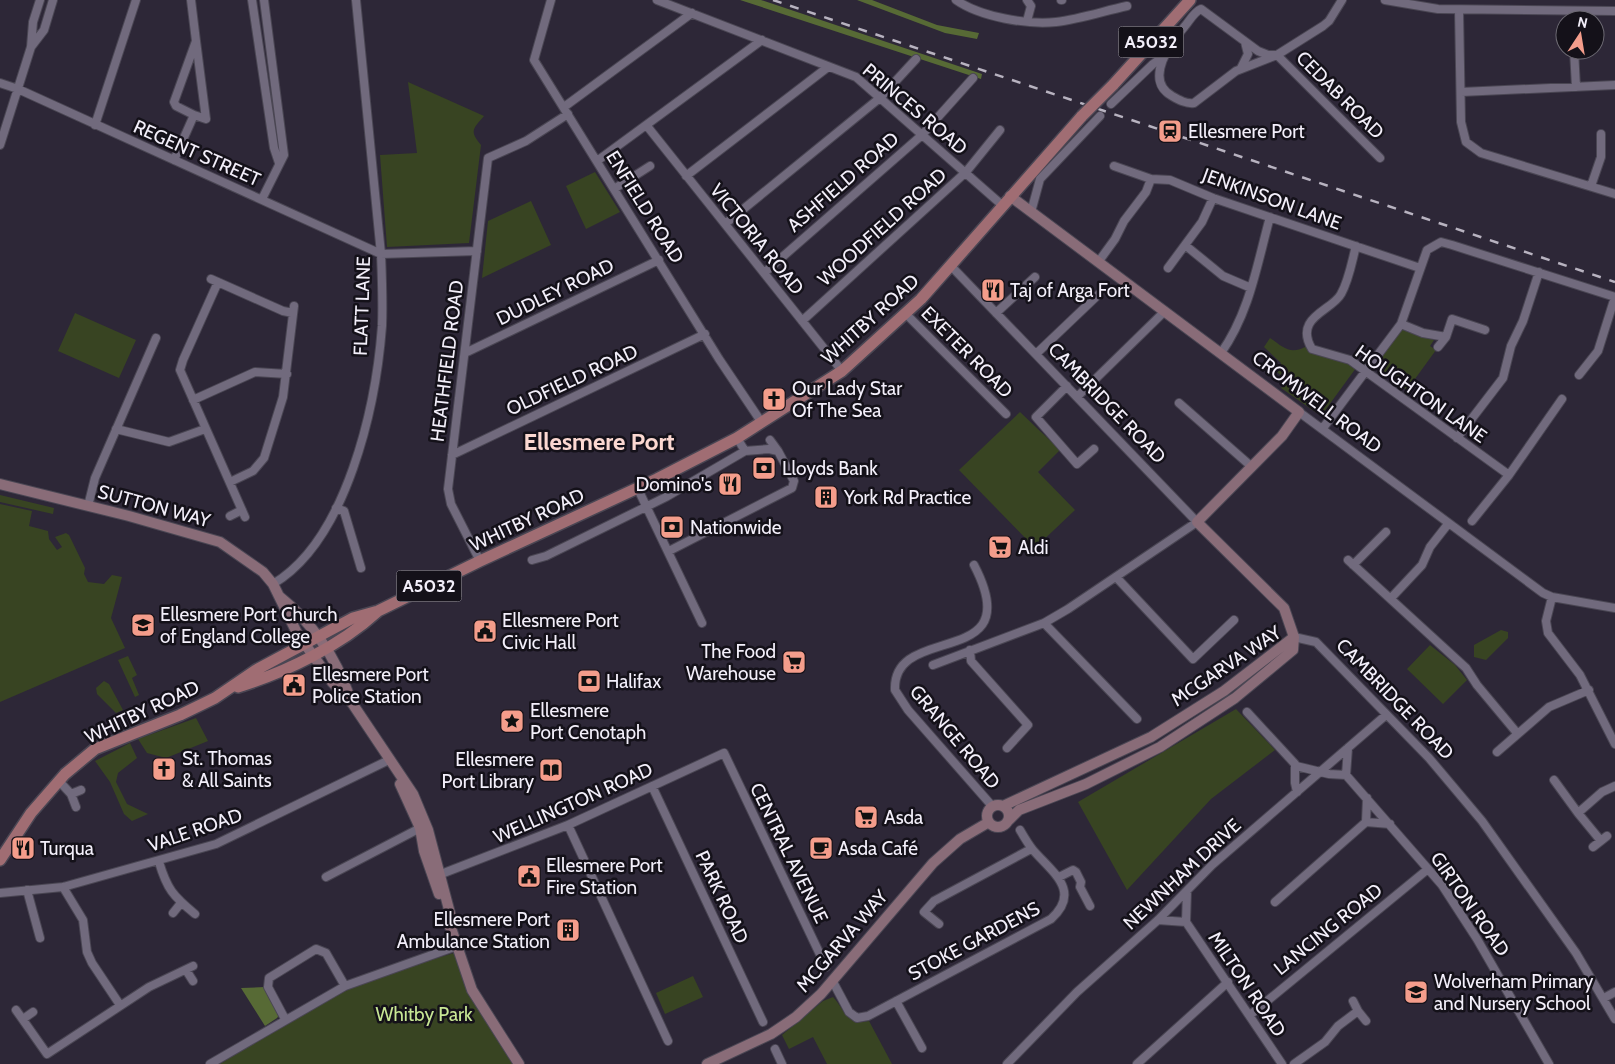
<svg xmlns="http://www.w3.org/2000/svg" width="1615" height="1064" viewBox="0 0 1615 1064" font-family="Cabin,sans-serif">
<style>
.green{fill:#384422}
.forest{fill:#576a35}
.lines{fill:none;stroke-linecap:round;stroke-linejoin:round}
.street-casing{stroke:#4a4653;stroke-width:10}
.secondary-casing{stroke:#4a4653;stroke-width:12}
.primary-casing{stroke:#4a4653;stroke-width:14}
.street{stroke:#716a7d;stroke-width:8}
.secondary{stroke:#896c78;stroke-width:10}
.primary{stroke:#a06d73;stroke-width:11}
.rail{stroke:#b8b3c0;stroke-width:2.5;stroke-dasharray:9 9;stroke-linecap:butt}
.primary-bridge-casing{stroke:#4a4653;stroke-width:14;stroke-linecap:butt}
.primary-bridge{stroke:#a06d73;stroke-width:11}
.labels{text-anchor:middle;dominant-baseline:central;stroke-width:5;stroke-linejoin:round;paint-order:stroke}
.shield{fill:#141119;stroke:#b0acb6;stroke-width:1}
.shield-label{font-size:18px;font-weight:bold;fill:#f3effa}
.street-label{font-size:19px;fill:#f3effa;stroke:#141119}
.poi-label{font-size:19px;fill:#f3effa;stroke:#141119;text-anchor:start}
.park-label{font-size:19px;fill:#c8e795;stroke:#141119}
.district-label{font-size:24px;font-weight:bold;fill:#fbd8d1;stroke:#141119}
</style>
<rect width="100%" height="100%" fill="#2d2737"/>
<path class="green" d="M408,82l76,34c-11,13 -15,15 -3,29l-12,98 -82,4 -7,-92 37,-2z
M595,172l25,40 -34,17 -20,-43z
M531,201l20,44 -69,33 6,-57z
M75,313l61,27 -17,38 -61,-27z
M1402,329l32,11 -4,6 6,4 -29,40 -33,-24z
M1270,338c13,9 20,17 35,9 15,12 35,11 51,21l-35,48 -40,-28 6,-7 -10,-9 4,-9 -17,-16z
M1020,412l40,38 -22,22 37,38 -40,38 -76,-78z
M0,495l54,13 -1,6 -53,-12z
M0,504l32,7 -3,15 19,5 1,8 8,11 5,-3 -7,-10 11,-4 3,2 16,33 -1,6 4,8 16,2 8,-9 10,2 -11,41 14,30 -125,54z
M1501,630l7,2v6l-22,22 -12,-3v-12z
M1430,645l25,20 12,15 -24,24 -36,-35z
M128,656l9,19 -5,3 7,17 -4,2 -17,-37z
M104,681l5,3 14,26 -7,3 -19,-19 -1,-6z
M1236,709l39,41 -64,49 -84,91 -49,-88z
M196,718l12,23 -42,17 -19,-5 -9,-14z
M130,743l7,15 -19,15 -2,9 11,22 21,10 -16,7 -8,-7 -14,-32 -15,-21z
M454,953l16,38 45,73h-295c42,-26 83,-55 129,-75 33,-15 69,-25 105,-36z
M693,976l10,21 -38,17 -9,-21z
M833,997c13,14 12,28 36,24l23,43h-65l-14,-27 -24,12 -7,-14 41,-34z"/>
<path class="forest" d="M740,0h21l221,74 -1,5z
M857,0h15l65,25 42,8 -2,6 -32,-6z
M265,987l15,27 -3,4 -12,8 -24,-38z"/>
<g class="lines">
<g class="street-casing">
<path id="street" d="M191,0l5,41
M252,0l22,148 5,15
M551,0l-17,60 185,299 43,64
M657,0l199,77 146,128
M956,0c24,17 72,25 100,22 24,-3 48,-11 71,-16
M1061,0h1
M1385,0l53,9 177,2
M1459,10l2,112 5,20 15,11 134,41
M1027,21l4,-15 -4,-6
M31,47l13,-17 9,-30
M1574,50l2,37
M1277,55h-9l-10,-4 -57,-42c-7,3 -11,11 -16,17 -14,16 -42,54 -13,70 7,4 14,8 22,7l42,-32 41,-16 46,-29 6,-5 13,-21
M1277,55l103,103
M1241,68l7,-14 -3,-12
M0,83l18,6 363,165 96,-3
M1461,92l154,-7
M1111,104l42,-40 10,-7
M564,107l128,-94
M95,125l41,-125
M647,126l195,245
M0,145l31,-98 2,-25 7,-22
M174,160l20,-45 -18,-9 -2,-4 22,-61 10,78 -12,-4
M597,161l165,-121
M1114,166l37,13 19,1 43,18 207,70
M686,176l142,-109
M1591,186l10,-29v-23
M614,189l36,-23
M262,199l22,-44 -20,-155
M1031,212l9,-33 60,-63
M725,224l156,-127 35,-38
M1185,245l38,31 28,12
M1356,246c-4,15 -7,34 -15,48 -9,17 -48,23 -29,55l38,11 159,115
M1099,261l16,-22 9,-18 22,-29 5,-13
M1168,268l34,-46 11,-24
M764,273l158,-138 51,-57
M211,279l72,32 10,2
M218,282l-35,78 -3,10 65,147
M905,313l101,101
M996,313l39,-36
M802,321l164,-149 34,-42
M1401,324l26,-74 14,-8 11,3 163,52 -17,54 -19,24
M1438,347l8,-10
M465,353l194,-93
M1221,353c29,-41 36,-89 49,-136
M1036,354l63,-60
M1067,386l-31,31 41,47 17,-15
M1077,397l88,-86
M193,400l62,-28 32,2
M1179,403l73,64
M1299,412l244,181 9,4 63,11
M1323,428l78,-104 22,9 23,4 6,-18 33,11
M116,429l53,13 36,-13
M1457,438l46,-60 8,-32 12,-25 16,-49
M770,440l8,11
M452,455l253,-121
M230,482l23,-11 11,-13 19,-61 11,-91
M637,487l65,136
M88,506l7,-28 61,-140
M336,508l8,3 17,57
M230,516l12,-6
M1472,521l37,-46 53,-76
M669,551l123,-63 2,-7 -16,-30 -9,-2 -24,2 -8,-13
M532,560l14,-4 120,-59 79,-46
M1348,560l118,108 11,17 40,48
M480,561l-29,-57 -3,-15 40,-331 38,-17 42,-27
M974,565c56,107 -82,56 -79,125l13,20 85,97
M1353,565l33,-33
M1116,577l77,82 41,-39
M273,584c74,-44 103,-178 109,-258 1,-24 0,-48 -1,-72l-25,-254
M1392,597l30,-32 8,-18 18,-23
M1552,597l-6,24 2,12 32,42 35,69
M1044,623l93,96
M1294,637l22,5 113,116 53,63 94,132 39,66
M970,650l1,11 57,64 -21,23
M933,665l111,-42 24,-14 129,-87 -246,-256
M1247,712l48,52v19l2,9
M1497,752l52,-45 40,-17
M1296,766l33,8 17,1 96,110 35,54 72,125
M1346,775l2,-27
M1554,780l24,33 24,-21 13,-6
M59,781l12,13 5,13
M652,786l111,236
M71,794l10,-4
M1578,813l23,28
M1366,822l1,-24
M568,825l100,216
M1593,847l14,-11
M159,862c8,27 14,34 36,52
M436,876l132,-51 156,-72 102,214
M326,877l98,-51
M1059,877l14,-7 3,2 5,10 -1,5 10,19
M63,887l20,33 4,32 5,11 28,42
M27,890l13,48
M0,893l63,-6 153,-43 173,-84
M1275,902l91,-80 24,2
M173,913l8,-10
M1158,920l28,2 96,142
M1186,922l1,-31
M939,924l-15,-12 10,-11 97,-52
M186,970l7,11
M832,980l17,32 8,6 11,-2 183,-97c31,-28 1,-47 -18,-69 -5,-6 -9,-13 -13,-20
M1604,998l11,-6
M896,1001l26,47
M16,1010l31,44 102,-67 44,-21
M1358,1011l8,10
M1250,1015l178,-146
M23,1019l10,-7
M285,1019l-17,-32 1,-9 47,-29 10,4 19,33
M775,1049l7,15
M210,1064l135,-78 112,-40
M1007,1064l70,-72 81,-72 54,-55 174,-150
M1137,1064l91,-82
M1294,1064l31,-22 13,-16 20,-15 -5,-10"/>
</g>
<g class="secondary-casing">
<path id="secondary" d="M0,484l129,32 91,26 43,30 10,12 24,49 35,49 20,21 61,91 15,36 23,87 -1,10
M280,597c34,27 56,61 70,101
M400,784l20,44 4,23 15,43
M987 816a11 11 0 1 1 22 0a11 11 0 1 1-22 0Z
M1003,806l148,-69 73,-46 70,-54
M1009,820l10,-10 67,-26 74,-37 75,-49 58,-48 1,-13 -10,-29 -87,-86 85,-86 17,-24 -289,-216
M449,922l23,68 47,74
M707,1064l64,-30 25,-17 25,-23 112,-131 27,-24 29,-17"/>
</g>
<g class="primary-casing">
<path id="primary" d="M1113,85l77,-85
M238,687c48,-15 102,-41 139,-75
M0,860l31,-47 34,-39 30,-25 85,-34 35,-17 41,-28 97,-52 25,-7 102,-50 177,-82 80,-41 105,-67 79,-72 161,-183"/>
</g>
<use href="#street" class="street"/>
<use href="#secondary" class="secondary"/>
<use href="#primary" class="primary"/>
<path class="rail" d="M773,0l842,282"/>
<g class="primary-bridge-casing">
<path id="primary-bridge" d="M1082,116l31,-31"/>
</g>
<use href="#primary-bridge" class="primary-bridge"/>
</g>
<defs>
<g id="station-square" transform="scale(1.25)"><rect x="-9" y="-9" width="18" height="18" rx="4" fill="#f49d8b" stroke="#141119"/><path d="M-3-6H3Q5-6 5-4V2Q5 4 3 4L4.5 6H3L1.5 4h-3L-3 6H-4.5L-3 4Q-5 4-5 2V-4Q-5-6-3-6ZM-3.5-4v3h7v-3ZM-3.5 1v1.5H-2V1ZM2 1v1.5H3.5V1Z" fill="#111"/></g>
<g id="restaurant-square" transform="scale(1.25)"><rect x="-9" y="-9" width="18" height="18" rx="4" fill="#f49d8b" stroke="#141119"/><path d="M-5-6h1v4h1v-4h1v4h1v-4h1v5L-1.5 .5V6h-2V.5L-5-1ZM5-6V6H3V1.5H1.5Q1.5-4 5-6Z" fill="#111"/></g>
<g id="church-square" transform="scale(1.25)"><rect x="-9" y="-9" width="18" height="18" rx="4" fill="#f49d8b" stroke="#141119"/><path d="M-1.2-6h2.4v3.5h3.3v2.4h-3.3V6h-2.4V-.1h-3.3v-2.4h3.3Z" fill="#111"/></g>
<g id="bank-square" transform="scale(1.25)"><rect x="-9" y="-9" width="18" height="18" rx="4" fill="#f49d8b" stroke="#141119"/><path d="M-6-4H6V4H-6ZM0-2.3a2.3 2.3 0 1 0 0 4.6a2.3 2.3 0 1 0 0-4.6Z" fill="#111"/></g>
<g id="building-square" transform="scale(1.25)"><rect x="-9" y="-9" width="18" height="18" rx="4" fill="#f49d8b" stroke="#141119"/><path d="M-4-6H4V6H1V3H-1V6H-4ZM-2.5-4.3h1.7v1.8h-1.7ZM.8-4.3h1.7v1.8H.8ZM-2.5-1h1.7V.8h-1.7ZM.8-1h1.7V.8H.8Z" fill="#111"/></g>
<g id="supermarket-square" transform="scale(1.25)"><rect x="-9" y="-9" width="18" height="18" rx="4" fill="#f49d8b" stroke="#141119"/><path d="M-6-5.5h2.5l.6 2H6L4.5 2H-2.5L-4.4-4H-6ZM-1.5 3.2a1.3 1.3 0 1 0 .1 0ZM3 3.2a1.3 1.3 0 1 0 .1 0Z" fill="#111"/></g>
<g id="school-square" transform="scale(1.25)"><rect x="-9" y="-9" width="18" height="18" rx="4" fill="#f49d8b" stroke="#141119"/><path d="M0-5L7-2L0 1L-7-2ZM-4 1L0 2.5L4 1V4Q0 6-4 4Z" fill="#111"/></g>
<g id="civic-square" transform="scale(1.25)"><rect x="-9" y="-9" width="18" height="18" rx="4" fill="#f49d8b" stroke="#141119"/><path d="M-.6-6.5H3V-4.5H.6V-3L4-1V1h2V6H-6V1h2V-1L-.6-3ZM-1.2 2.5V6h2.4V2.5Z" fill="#111"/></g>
<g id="sight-square" transform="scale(1.25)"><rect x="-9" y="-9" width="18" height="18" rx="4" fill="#f49d8b" stroke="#141119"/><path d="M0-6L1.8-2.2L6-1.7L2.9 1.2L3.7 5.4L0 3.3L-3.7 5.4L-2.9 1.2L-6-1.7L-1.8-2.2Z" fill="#111"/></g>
<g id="library-square" transform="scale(1.25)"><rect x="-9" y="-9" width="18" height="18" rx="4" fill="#f49d8b" stroke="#141119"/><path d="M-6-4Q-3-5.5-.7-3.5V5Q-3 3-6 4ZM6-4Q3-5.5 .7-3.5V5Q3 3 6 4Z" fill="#111"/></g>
<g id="cafe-square" transform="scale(1.25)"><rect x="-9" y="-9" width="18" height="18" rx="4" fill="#f49d8b" stroke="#141119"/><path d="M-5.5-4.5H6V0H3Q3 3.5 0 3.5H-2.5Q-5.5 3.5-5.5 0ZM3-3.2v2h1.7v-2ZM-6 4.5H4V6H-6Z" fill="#111"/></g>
</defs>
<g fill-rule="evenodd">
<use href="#station-square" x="1170" y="131"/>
<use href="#restaurant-square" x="993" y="290"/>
<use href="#church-square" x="774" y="399"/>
<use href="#bank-square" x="764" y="468"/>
<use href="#restaurant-square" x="730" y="484"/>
<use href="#building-square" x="826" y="497"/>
<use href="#bank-square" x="672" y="527"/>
<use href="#supermarket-square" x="1000" y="547"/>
<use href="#school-square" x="143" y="625"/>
<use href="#civic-square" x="485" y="631"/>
<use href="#supermarket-square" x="794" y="662"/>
<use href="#bank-square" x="589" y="681"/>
<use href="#civic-square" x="294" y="685"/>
<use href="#sight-square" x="512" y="721"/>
<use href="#church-square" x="164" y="769"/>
<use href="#library-square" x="551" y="770"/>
<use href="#supermarket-square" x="866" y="817"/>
<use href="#restaurant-square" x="23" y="848"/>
<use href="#cafe-square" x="821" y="848"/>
<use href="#civic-square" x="529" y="876"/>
<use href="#building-square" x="568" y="930"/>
<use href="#school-square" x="1416" y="992"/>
</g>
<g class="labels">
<g class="shield">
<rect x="1118.5" y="26.5" width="65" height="31" rx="4"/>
<rect x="396.5" y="570.5" width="65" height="31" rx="4"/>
</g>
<g class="shield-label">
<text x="1151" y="42">A5032</text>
<text x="429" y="586">A5032</text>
</g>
<g class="street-label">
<text transform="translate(1340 95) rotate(45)">CEDAB ROAD</text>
<text transform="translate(915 109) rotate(40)">PRINCES ROAD</text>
<text transform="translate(197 153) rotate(24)">REGENT STREET</text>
<text transform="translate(843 182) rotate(-41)">ASHFIELD ROAD</text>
<text transform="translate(1272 199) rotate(20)">JENKINSON LANE</text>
<text transform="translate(645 207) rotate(58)">ENFIELD ROAD</text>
<text transform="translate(882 227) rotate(-42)">WOODFIELD ROAD</text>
<text transform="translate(757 239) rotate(51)">VICTORIA ROAD</text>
<text transform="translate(555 292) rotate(-26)">DUDLEY ROAD</text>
<text transform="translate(362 306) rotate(-88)">FLATT LANE</text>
<text transform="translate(870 319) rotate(-42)">WHITBY ROAD</text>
<text transform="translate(967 352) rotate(45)">EXETER ROAD</text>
<text transform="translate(447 361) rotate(-83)">HEATHFIELD ROAD</text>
<text transform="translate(572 380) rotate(-25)">OLDFIELD ROAD</text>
<text transform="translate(1421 394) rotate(35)">HOUGHTON LANE</text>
<text transform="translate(1317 402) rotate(37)">CROMWELL ROAD</text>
<text transform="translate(1107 403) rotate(46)">CAMBRIDGE ROAD</text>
<text transform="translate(154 506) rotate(15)">SUTTON WAY</text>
<text transform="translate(527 520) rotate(-25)">WHITBY ROAD</text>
<text transform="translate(1226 666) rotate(-34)">MCGARVA WAY</text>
<text transform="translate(1395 699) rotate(46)">CAMBRIDGE ROAD</text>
<text transform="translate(142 712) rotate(-25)">WHITBY ROAD</text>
<text transform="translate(955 737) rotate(50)">GRANGE ROAD</text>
<text transform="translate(573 803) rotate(-24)">WELLINGTON ROAD</text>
<text transform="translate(195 830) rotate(-19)">VALE ROAD</text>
<text transform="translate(789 853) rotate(64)">CENTRAL AVENUE</text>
<text transform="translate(1182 874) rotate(-43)">NEWNHAM DRIVE</text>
<text transform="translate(722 897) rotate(65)">PARK ROAD</text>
<text transform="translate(1470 904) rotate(55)">GIRTON ROAD</text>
<text transform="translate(1328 929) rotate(-39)">LANCING ROAD</text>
<text transform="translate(842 941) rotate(-49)">MCGARVA WAY</text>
<text transform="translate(974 941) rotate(-28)">STOKE GARDENS</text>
<text transform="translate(1247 984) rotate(56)">MILTON ROAD</text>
</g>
<g class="poi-label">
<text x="1188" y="131">Ellesmere Port</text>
<text x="1010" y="290">Taj of Arga Fort</text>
<text x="792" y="388">Our Lady Star<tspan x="792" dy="22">Of The Sea</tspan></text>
<text x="782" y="468">Lloyds Bank</text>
<text x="712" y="484" text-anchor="end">Domino's</text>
<text x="844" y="497">York Rd Practice</text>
<text x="690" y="527">Nationwide</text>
<text x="1018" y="547">Aldi</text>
<text x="160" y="614">Ellesmere Port Church<tspan x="160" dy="22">of England College</tspan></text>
<text x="502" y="620">Ellesmere Port<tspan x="502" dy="22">Civic Hall</tspan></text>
<text x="776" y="651" text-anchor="end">The Food<tspan x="776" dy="22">Warehouse</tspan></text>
<text x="312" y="674">Ellesmere Port<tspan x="312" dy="22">Police Station</tspan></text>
<text x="606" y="681">Halifax</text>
<text x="530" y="710">Ellesmere<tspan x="530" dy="22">Port Cenotaph</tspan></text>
<text x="182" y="758">St. Thomas<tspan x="182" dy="22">&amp; All Saints</tspan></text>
<text x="534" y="759" text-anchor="end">Ellesmere<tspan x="534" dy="22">Port Library</tspan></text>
<text x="884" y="817">Asda</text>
<text x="40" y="848">Turqua</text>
<text x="838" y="848">Asda Café</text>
<text x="546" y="865">Ellesmere Port<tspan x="546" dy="22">Fire Station</tspan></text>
<text x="550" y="919" text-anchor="end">Ellesmere Port<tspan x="550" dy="22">Ambulance Station</tspan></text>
<text x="1434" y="981">Wolverham Primary<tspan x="1434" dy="22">and Nursery School</tspan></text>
</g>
<g class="park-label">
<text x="424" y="1014">Whitby Park</text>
</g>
<g class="district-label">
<text x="599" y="441">Ellesmere Port</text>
</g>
</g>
<g transform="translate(1580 35) rotate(12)"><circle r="24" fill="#141119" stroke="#6d6a73"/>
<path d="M0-4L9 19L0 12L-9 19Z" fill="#f49d8b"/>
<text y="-8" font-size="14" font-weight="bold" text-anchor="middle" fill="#f3effa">N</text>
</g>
</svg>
